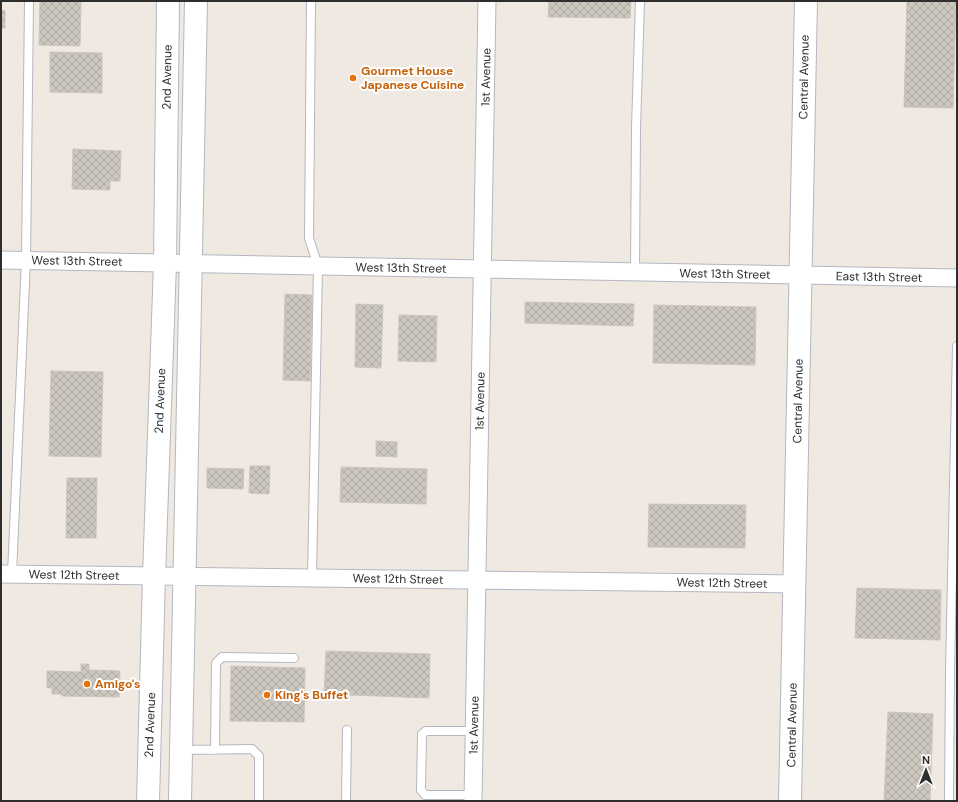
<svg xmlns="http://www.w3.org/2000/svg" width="958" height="802" viewBox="0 0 958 802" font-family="'DM Sans',sans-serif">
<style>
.building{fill:url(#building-cross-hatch);stroke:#cbc5ba}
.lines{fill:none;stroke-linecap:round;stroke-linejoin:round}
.lane-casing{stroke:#b4b7c1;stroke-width:10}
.street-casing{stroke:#b4b7c1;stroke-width:19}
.secondary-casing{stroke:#b4b7c1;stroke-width:24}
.lane{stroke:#fff;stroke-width:8}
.street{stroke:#fff;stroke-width:17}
.secondary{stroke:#fff;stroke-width:22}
.food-dot{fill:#e8710a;stroke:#fff;stroke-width:1.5}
.labels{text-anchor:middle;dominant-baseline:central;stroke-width:4;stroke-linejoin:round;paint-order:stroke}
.food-label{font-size:12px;font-weight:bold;fill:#c56008;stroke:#fff;text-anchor:start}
.street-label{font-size:12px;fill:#2e2e2e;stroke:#fff}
</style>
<defs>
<pattern id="building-cross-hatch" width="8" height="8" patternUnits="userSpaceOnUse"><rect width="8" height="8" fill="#cbc7bf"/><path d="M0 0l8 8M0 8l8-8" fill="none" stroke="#afaba4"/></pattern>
</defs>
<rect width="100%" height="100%" fill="#efe9e1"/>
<path class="building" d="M40,1h41l-1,45 -41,-1z
M549,1h82l-1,17 -82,-1z
M907,1h49l-3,107 -49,-1z
M1,10l4,1v17h-4z
M50,52l52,1v40l-52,-1z
M73,149l48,2 -1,30h-10v9l-38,-1z
M285,294l27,1 -2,86 -27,-1z
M525,302l109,2 -1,22 -108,-3z
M356,304l27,1 -2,63 -26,-1z
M654,305l102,2 -1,58 -102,-2z
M399,315l38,1 -1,46 -38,-1z
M51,371l52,1 -2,85 -52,-1z
M376,441l21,1v15l-21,-1z
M250,466h20l-1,28 -20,-1z
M341,467l86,2 -1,35 -86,-2z
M207,468l37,1 -1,20 -36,-1z
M67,478h30l-1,60h-30z
M649,504l97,1 -1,43 -97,-1z
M857,588l84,2 -1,50 -85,-2z
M326,651l104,3 -1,44 -105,-4z
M81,664h8v6l31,1 -1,26 -57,-1v-2h-10v-6h-5v-17l34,1z
M231,666l74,2 -1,54 -74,-1z
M888,712l45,2 -3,87h-46z"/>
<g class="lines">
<g class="lane-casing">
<path id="lane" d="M311,1l-2,237 9,28 -6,312
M635,272l1,-144 4,-127
M12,574l14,-314 3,-259
M182,750l70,-1 7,7v45
M215,750l1,-87 6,-6 72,1
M473,795h-48l-4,-5 1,-56 4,-3h48
M346,801l1,-71
M949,801l1,-131 7,-324"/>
</g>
<g class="street-casing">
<path id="street" d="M1,260l956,18
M1,574l794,10
M473,801l14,-800"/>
</g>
<g class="secondary-casing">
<path id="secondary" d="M148,801l6,-225 11,-313 3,-262
M180,801l16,-800
M790,801l16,-800"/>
</g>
<use href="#lane" class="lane"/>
<use href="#street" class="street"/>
<use href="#secondary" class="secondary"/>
</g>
<g class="food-dot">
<circle cx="353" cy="78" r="4"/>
<circle cx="87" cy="684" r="4"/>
<circle cx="267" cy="695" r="4"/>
</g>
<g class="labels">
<g class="food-label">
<text x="361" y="71">Gourmet House<tspan x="361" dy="14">Japanese Cuisine</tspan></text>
<text x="95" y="684">Amigo's</text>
<text x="275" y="695">King's Buffet</text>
</g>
<g class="street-label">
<text transform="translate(167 77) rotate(-89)">2nd Avenue</text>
<text transform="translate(486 77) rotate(-89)">1st Avenue</text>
<text transform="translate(804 77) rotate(-89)">Central Avenue</text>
<text transform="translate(77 261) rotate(1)">West 13th Street</text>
<text transform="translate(401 268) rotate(1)">West 13th Street</text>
<text transform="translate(725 274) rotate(1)">West 13th Street</text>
<text transform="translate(879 277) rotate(1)">East 13th Street</text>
<text transform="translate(160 401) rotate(-88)">2nd Avenue</text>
<text transform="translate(480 401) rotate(-89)">1st Avenue</text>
<text transform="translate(798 401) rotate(-89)">Central Avenue</text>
<text transform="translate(74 575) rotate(1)">West 12th Street</text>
<text transform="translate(398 579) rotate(1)">West 12th Street</text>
<text transform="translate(722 583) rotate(1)">West 12th Street</text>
<text transform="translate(150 725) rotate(-88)">2nd Avenue</text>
<text transform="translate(474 725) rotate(-89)">1st Avenue</text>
<text transform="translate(792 725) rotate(-89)">Central Avenue</text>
</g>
</g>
<rect width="958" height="802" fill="none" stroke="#2e2e2e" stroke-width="4"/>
<g transform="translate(926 770)" stroke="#ffffff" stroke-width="3" paint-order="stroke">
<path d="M0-3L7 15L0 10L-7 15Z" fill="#2e2e2e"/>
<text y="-6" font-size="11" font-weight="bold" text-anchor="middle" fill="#2e2e2e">N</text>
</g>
</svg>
